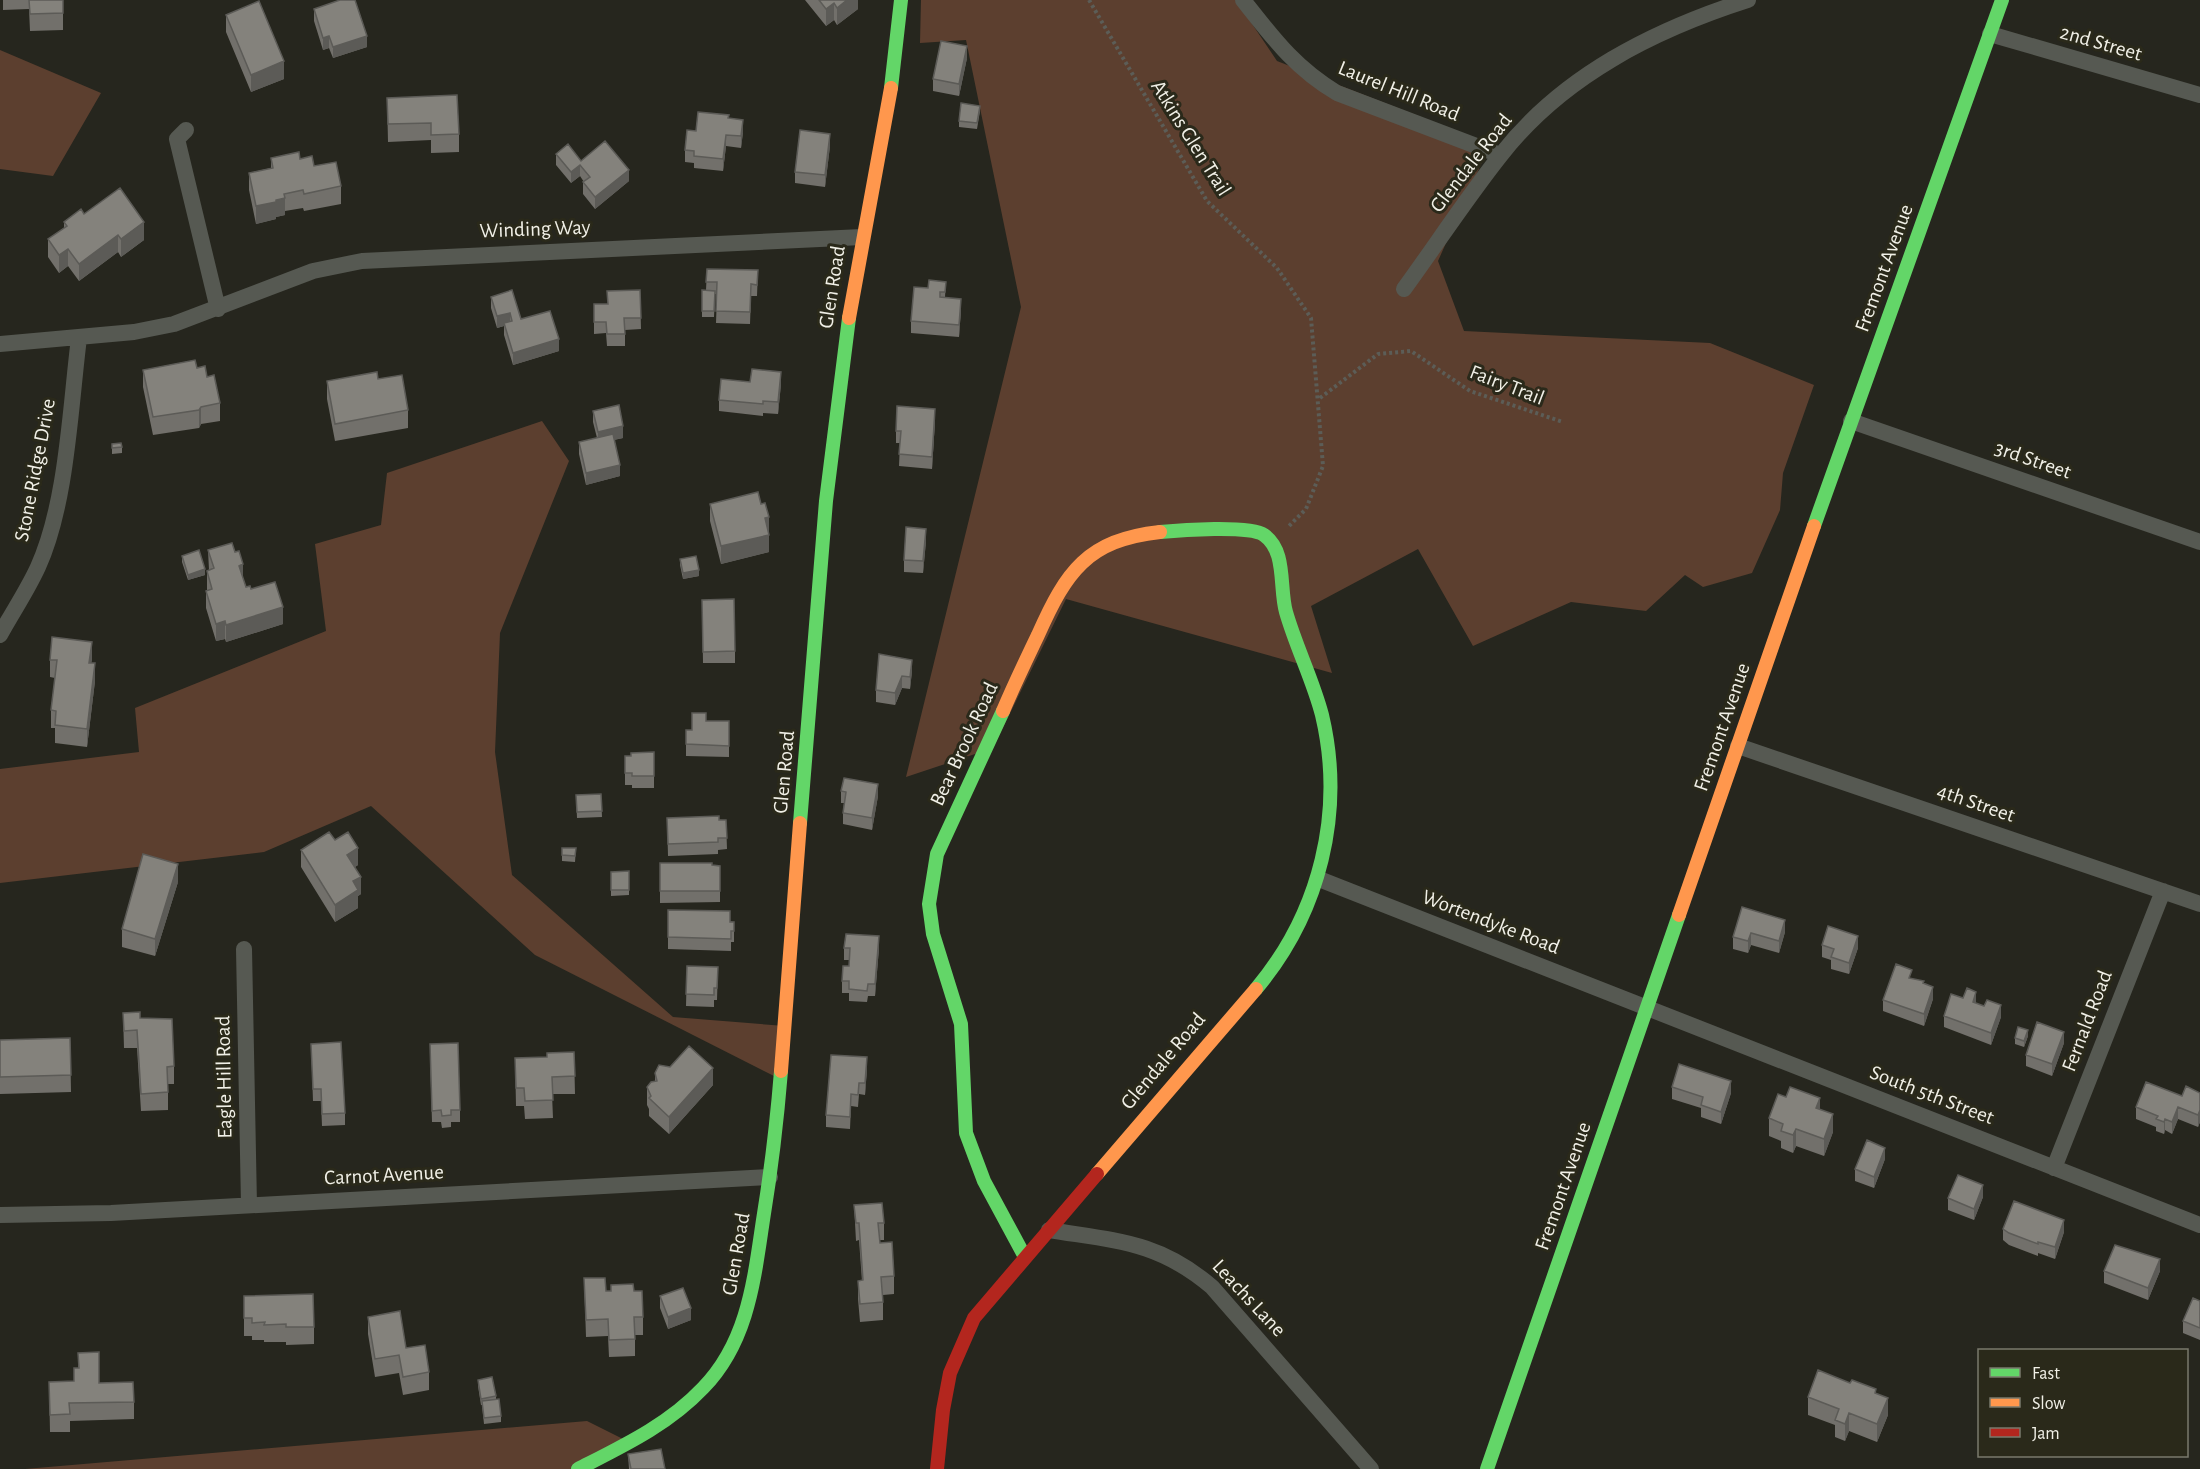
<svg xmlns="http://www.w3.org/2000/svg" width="2200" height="1469" viewBox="0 0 2200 1469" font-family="'Alegreya Sans',sans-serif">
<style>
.green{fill:#5c3f2f}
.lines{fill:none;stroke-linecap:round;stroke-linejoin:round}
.path{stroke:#5c5d57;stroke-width:4;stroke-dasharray:3 3;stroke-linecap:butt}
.street{stroke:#565952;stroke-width:16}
.fast{stroke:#63d668;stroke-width:14}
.slow{stroke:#ff974d;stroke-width:14}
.jam{stroke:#b3261e;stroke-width:14}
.wall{fill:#72706b}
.shaded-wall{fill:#5c5b57}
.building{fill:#84827c;stroke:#5c5b57;stroke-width:1.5}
.labels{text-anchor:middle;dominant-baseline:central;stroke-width:6;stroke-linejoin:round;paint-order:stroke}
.street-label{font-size:21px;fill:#f1f0e7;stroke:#2a291a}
</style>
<rect width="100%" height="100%" fill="#26261e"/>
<path class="green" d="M921,0h315l41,61 213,83 -52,117 26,70 246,12 104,42 -31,88 -3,37 -28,63 -49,14 -18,-12 -39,36 -75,-9 -98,44 -55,-97 -107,57 21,67 -266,-74 -73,149 -87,29 115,-470 -55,-267 -46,3z
M0,50l101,43 -48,83 -53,-7z
M542,421l27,40 -69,172 -5,119 17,123 161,142 112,9 -5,53 -245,-124 -164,-149 -107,46 -264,31v-114l139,-17 -4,-44 191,-77 -11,-87 66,-19 6,-52z
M587,1421l42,21 -51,27h-553z"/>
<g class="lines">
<path class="path" d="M1089,0l118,201 70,67 34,50 12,148 -17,43 -19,19
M1320,398l58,-44 33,-3 59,40 93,31"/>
<path class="street" d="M1243,0c30,38 52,68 94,93l163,62
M1990,34l210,61
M186,130l-9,9 41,170
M1404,289c32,-44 62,-90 96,-133 62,-80 154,-126 248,-156
M0,344l134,-12 40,-8 139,-53 49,-10 500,-24
M1851,421l349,121
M0,635c12,-22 27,-44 38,-68 29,-64 32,-158 41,-229
M1738,746l462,158
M1319,879l881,346
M244,949l5,256
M2054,1168l109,-277
M0,1215l111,-2 659,-36
M1049,1230c67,11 109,11 163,57l159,182"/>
<path class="fast" d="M891,88l10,-88
M1814,526l188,-526
M1160,532c20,-2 90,-7 104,3 23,16 15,53 22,77 10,35 27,68 36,103 23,97 -2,198 -66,274
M1003,711l-66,143 -8,50 4,30 28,90 5,109 18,48 41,76
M800,823l26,-322 23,-183
M578,1469c45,-23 90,-44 125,-81 45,-46 51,-108 60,-168 8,-49 14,-99 18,-149
M1487,1469l192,-554"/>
<path class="slow" d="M849,318l42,-230
M1003,711c11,-26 23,-51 35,-76 28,-63 49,-95 122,-103
M1679,915l135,-389
M781,1071l19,-248
M1097,1174l159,-185"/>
<path class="jam" d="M937,1469l6,-59 7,-37 24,-55 123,-144"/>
</g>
<path class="wall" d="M3,0h60v30l-33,1 -1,-22 -26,1z
M805,0h53v9l-21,16 -3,-5 -8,6z
M314,9l53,38 -34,11 -4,-10 -6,2 -9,-29z
M226,15l58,64 -33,13 -25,-60z
M967,58l-8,38 -26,-5v-12z
M387,98l72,36v18l-28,1v-13l-43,2z
M980,111l-3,18 -18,-2v-6z
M729,118l14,14 -2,16 -15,-2 -3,25 -29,-3v-5l-9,-1v-12l11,-19z
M830,146l-5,41 -30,-4v-11z
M556,154l25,7 48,20 -34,28 -12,-15v-12h1l-4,-6 -9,7 -15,-18z
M271,158l29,1 14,7 27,20v18l-37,7 -1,-3 -18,3v4l-9,2v2l-20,5 -7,-34v-17l22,-5z
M84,214l60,26 -23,17 -3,-5 -39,29 -11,-15 -9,7 -11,-16v-18l16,-11v-6z
M707,269l51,1 -1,26h-6l-1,28 -34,-1 1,-29h-2l-1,23h-12v-6l4,-21z
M946,282l-1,15 16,13 -2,27 -48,-4v-12l17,-33z
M640,290l1,39 -16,1v16h-18l-1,-13 -12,1v-30h13z
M491,297l30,22 38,32 -46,14 -9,-30v-9l-7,2 -6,-20z
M197,368l10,9 13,26v18l-19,3 -2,4 -46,7 -10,-48v-17z
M378,379l30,31v18l-73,13 -8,-42v-18z
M750,382l31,2 -3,30 -15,-1v3l-44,-5v-11z
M593,411l30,27 -9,2 6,36 -34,9 -7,-31v-12l18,-4 -4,-16z
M935,421l-3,48 -33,-3 1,-23h-4v-12z
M112,444l10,3v6l-10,1z
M710,504h51l8,28v20l-48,12 -11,-43z
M926,541l-3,32 -19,-1v-12z
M208,550l35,28 3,9 5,2 32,35 -57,18 -1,-3 -9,2 -10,-33v-17l1,-1v-19l2,-1z
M182,556l23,19 -17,5 -6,-18z
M680,559l19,17 -16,3 -3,-14z
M702,600l33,51v12h-32z
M879,654l33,17 -2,18 -8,-1 -7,17 -19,-3v-12z
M92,659l-1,4 4,18 -8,66 -32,-4v-15h-4v-18l4,-32 -5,-1v-17z
M706,721h23v36l-43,-1v-26h6z
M654,752v36h-22v-3h-7v-29h6z
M841,791l37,5 -6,34 -29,-6v-11l1,-10h-3z
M601,794l1,23 -25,1 -1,-23z
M667,818l59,2 1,29 -9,1v4l-50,2z
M335,840l23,25 -3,2 6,27 -3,2v12l-23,14 -34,-55v-17z
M562,848h14l-1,14 -13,-1z
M660,863l60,3v36l-60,1z
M611,872l18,18v5l-18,1z
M178,882l-23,74 -33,-9v-18z
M1742,907l43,25 -6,21 -28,-8 -3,8 -15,-4v-12z
M668,910l66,12v20h-3v9l-63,-2z
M1822,945l36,3 -9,26 -18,-5v-9l-9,-3z
M844,948h35l-4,48h-7l-1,6 -18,-1v-8h-7v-12l7,-15v-6h-5z
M687,966l31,1 -1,33h-3v7l-28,-1z
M1912,979l12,5 9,15 -9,27 -41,-15v-11z
M1976,1003l25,14 -10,28 -47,-18v-11z
M123,1013l17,5 34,48v18h-6v26l-27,1 -4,-63h-13z
M2028,1036l-4,11 -9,-3v-6z
M70,1038l1,54 -71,2v-54z
M2064,1043l-12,33 -26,-10v-11z
M311,1044l34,69v12l-23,1 -1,-25h-8z
M574,1052l1,42h-23l1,24 -28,1 -1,-13h-8l-1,-48 32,-1z
M430,1056l30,54v12h-9v5l-9,1 -1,-6h-9z
M867,1069l-2,26 -6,-1 -1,13 -7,-1 -1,23 -24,-2v-12z
M655,1073l58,12 -44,49 -20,-18v-7l-2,-4v-18l8,-6z
M1672,1087l59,6 -10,31 -20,-7v-9l-29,-9z
M2200,1093v29l-2,5 -20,-8 -6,15 -7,-4 -1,4 -8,-3v-4l-20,-8v-12l46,-11z
M1820,1109l13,23 -9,24 -28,-10 -3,7 -12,-5v-7l-12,-5v-18z
M1885,1159l-11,29 -19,-7v-12z
M1983,1197l-9,23 -26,-10v-12z
M854,1205l30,18v17h-4v3l14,33v18l-11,1v25l-23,2 -2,-23v-18h4l-3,-41 -3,1z
M2003,1229l61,3 -9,27 -17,-6v3l-29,-11 -6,-5z
M2104,1271h56l-12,29 -44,-17z
M584,1278l22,13 37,26v18h-8v21l-26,1 -1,-21 -22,1z
M244,1296l70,31v17l-28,1v-3h-22v-2h-12v-4h-8z
M660,1296l31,24 -23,9 -8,-21z
M2200,1301v39l-17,-7v-12z
M368,1317l38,31 23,24v18l-26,5 -4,-22 -24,4 -7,-43z
M78,1353l21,30 35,19v17l-64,2v11h-20l-1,-50 25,-1 4,-13z
M478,1380l18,16v4l5,16v6l-17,2 -2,-19h-1l-3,-19z
M1876,1393l12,22 -11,27 -28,-11 -4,10 -10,-4v-12l-27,-10v-18z
M628,1454l37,15h-36z"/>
<path class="shaded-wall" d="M847,0h11v9l-21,16v-17z
M834,3v17l-8,6v-17z
M329,36v12l-6,2v-12z
M367,36v11l-34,11v-11z
M967,46v12l-8,38v-12z
M284,61v18l-33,13v-17z
M743,120v12l-2,16v-12z
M830,134v12l-5,41v-12z
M726,135v11l-3,25v-12z
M580,165v11l-9,7v-11z
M629,170v11l-34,28v-12z
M285,198v17l-9,2v2l-20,5v-18z
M144,222v18l-23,17v-18z
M118,235v17l-39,29v-17z
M68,249v17l-9,7v-18z
M961,299v11l-2,27v-12z
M510,313v11l-6,-1v3l-7,2v-12z
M559,339v12l-46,14v-12z
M781,372v12l-3,30v-12z
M201,407v17l-2,4v-18z
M935,409v12l-3,48v-12z
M623,426v12l-25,5v-11z
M620,465v11l-34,9v-12z
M769,517v17l-4,-16z
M926,529v12l-3,32v-12z
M769,535v17l-48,12v-18z
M243,564v18l-4,-16z
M205,569v6l-17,5v-5z
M699,570v6l-16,3v-6z
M283,607v17l-57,18v-17z
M225,621v18l-9,2v-17z
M92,642v17l-3,21v-17z
M912,660v11l-2,18v-12z
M95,663v18l-8,66v-18z
M902,676v12l-7,17v-12z
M878,784v12l-6,34v-12z
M358,848v17l-11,7v-17z
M178,864v18l-23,74v-17z
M361,877v17l-3,2v12l-23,14v-17l18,-24z
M1785,920v12l-6,21v-12z
M1751,933v12l-3,8v-12z
M879,936v12l-4,48v-12z
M1858,936v12l-9,26v-11z
M1933,987v12l-9,27v-12z
M1976,992v11l-3,-1z
M2001,1005v12l-10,28v-12z
M2028,1030v6l-4,11v-6z
M2064,1032v11l-12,33v-12z
M867,1057v12l-2,26v-12z
M713,1068v17l-44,49v-17z
M1731,1081v12l-10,31v-12z
M1820,1098v18l-4,-8z
M2178,1107v12l-6,15v-12z
M2200,1110v12l-2,5v-12z
M1833,1114v18l-9,24v-17z
M2165,1119v11l-1,4v-12z
M1796,1129v17l-3,7v-18z
M1885,1148v11l-11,29v-11z
M1983,1185v12l-9,23v-11z
M2064,1220v12l-9,27v-12z
M2160,1259v12l-12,29v-12z
M691,1308v12l-23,9v-12z
M1888,1398v17l-11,27v-18z
M1849,1413v18l-4,10v-17z"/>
<path class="building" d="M29,0h34v13l-33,1z
M340,0h15l12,36 -34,11 -4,-11 -6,2 -9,-29z
M819,0h28l-10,8 -3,-5 -8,6z
M259,1l25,60 -33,14 -25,-60z
M941,41l26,5 -8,38 -26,-5z
M457,95l2,39 -28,1v-12l-43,1 -1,-26z
M961,103l19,3 -3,17 -18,-2z
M698,112l31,3 -1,3 15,2 -2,16 -15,-1 -3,24 -29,-3v-5l-9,-1 2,-20 9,1z
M800,130l30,4 -5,41 -30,-3z
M605,141l24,29 -34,27 -12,-15 7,-5 -10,-12 -9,7 -15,-18 12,-10 13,17z
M299,152l1,7 12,-3 2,10 22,-4 5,24 -37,8 -1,-4 -19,4 1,4 -9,2v2l-20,4 -7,-33 24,-5 -2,-10z
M120,188l24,34 -23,17 -3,-4 -39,29 -11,-15 -9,6 -11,-16 19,-13 -3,-4 17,-13 3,5z
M707,269l51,1 -1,15 -6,-1 -1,28 -34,-1 1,-29h-11z
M929,280l17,2 -1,10h-5v5l21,2 -2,26 -48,-4 3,-34 14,1z
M512,290l9,29 29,-8 9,28 -46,14 -9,-30 8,-2 -2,-8 -13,3 -6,-19z
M640,290l1,28h-17l1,16h-18l-1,-12h-12v-18h14l-1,-13z
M702,290l13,1 -1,20h-12z
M195,360l2,8 8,-2 2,11 7,-2 6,28 -19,4 -2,3 -46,7 -10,-47z
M752,369l29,3 -3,30 -15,-1v3l-44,-4 2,-21 29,3z
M377,372l1,7 24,-4 6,35 -73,14 -8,-43z
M619,405l4,21 -25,6 -5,-21z
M897,406l38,3 -3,48 -33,-3 2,-23h-5z
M613,434l7,31 -34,8 -7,-31z
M121,443l1,4 -10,1v-4z
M758,492l3,12 4,-1 4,14 -4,1 4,17 -48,11 -11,-42z
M906,527l20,2 -3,32 -19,-1z
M232,543l3,9 4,-1 4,13 -4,2 7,21 4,-1 1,3 24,-7 8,25 -57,18 -1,-4 -9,3 -10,-33 6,-2 -5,-18 7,-3 -6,-18z
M199,550l6,19 -17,6 -6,-19z
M696,556l3,14 -16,3 -3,-14z
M734,599l1,52 -32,1 -1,-52z
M52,637l40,5 -3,21h6l-8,66 -32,-4 1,-14 -5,-1 6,-50h-7z
M879,654l33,6 -2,17 -8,-1 -7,17 -19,-3z
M692,713h14v8h23v25l-43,-2v-14h6z
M654,752v24h-22v-3h-7v-17h6v-3z
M844,778l34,6 -6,34 -29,-5 3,-21 -5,-1z
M601,794l1,17 -25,1 -1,-17z
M719,816v4h7l1,18h-9v4l-50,2 -1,-26z
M329,832l6,8 13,-8 10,16 -11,7 14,22 -8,4 5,9 -23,15 -34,-55z
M562,848h14l-1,8 -13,-1z
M143,854l35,10 -23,75 -33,-10z
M660,863h52v2l8,1v25h-60z
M629,871v19h-18v-18z
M1742,907l43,13 -6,21 -28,-8 -3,8 -15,-4z
M668,910l62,1v11h4v9h-3v8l-63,-2z
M1828,926l30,10 -9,27 -18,-6 3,-8 -12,-4z
M846,934l33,2 -4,48h-7l-1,7 -18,-2v-8h-7l1,-15h6l1,-18h-6z
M1896,964l16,6 -3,8 15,3 -1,2 10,4 -9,27 -41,-14z
M687,966l31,1 -1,21h-3v7l-28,-1z
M1967,988l9,4 -3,10 11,4 3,-6 14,5 -10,28 -47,-17 7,-22 12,4z
M140,1012v6l32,1 2,47 -7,1 1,25 -27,2 -4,-64 -13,1 -1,-18z
M2037,1022l27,10 -12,32 -26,-9z
M2018,1027l10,3 -4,11 -9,-3z
M70,1038l1,37 -71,2v-37z
M341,1042l4,71 -23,1 -1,-25h-8l-2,-45z
M458,1043l2,67h-9v5l-9,1 -1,-6 -9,1 -2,-67z
M689,1046l24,22 -44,49 -20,-19 2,-2 -4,-9 4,-5 6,-1 -2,-8 4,-8 11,2z
M574,1052l1,24 -23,1 1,23 -28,1 -1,-13h-8l-1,-30 32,-1v-4z
M831,1055l36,2 -2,26h-6l-1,12 -7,-1 -1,23 -24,-2z
M1679,1064l52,17 -10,31 -20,-7 2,-8 -31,-10z
M2146,1082l36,14 4,-10 14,7v17l-2,5 -20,-8 -6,15 -7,-3 -1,3 -8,-3 2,-3 -22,-9z
M1790,1087l30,11 -4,10 17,6 -9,25 -28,-10 -3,6 -12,-4 2,-7 -14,-6 9,-24 8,3z
M1867,1140l18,8 -11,29 -19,-8z
M1958,1175l25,10 -9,24 -26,-11z
M2014,1201l50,19 -9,27 -17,-5v2l-29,-11 -6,-4z
M882,1203l2,20h-6l2,20 12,-1 2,34 -13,1 2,25 -23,2 -2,-23 5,-1 -4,-57h-3l-2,-18z
M2115,1245l45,14 -12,29 -44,-17z
M584,1278h21l1,13h5v-6l22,-1 1,7h8l1,26h-9l1,22 -26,1 -1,-21 -22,1z
M683,1288l8,20 -23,9 -8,-21z
M313,1294l1,33h-28v-3l-22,1 1,-3 -13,1v-5h-8v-22z
M2193,1298l7,3v27l-17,-7z
M400,1311l6,37 19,-3 4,27 -26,5 -4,-22 -24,4 -7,-42z
M99,1352v31l34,-1 1,20 -65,1 1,11 -20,1 -1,-33 25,-1v-13h5l-1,-15z
M1818,1370l32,13 2,-3 24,9 -1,4 13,5 -11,26 -28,-11 -4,11 -10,-4 4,-11 -31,-12z
M492,1377l4,19 -15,3 -3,-19z
M499,1399l2,17 -17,2 -2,-17z
M661,1449l4,20h-34l-3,-15z"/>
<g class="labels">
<g class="street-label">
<text transform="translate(2101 43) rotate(16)">2nd Street</text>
<text transform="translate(1399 91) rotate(22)">Laurel Hill Road</text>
<text transform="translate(1191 138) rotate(58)">Atkins Glen Trail</text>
<text transform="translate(1471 163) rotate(-52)">Glendale Road</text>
<text transform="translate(535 229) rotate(-2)">Winding Way</text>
<text transform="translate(1884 268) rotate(-70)">Fremont Avenue</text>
<text transform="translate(832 287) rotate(-81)">Glen Road</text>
<text transform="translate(1507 385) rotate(21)">Fairy Trail</text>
<text transform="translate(2033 460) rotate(19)">3rd Street</text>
<text transform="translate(35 470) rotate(-79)">Stone Ridge Drive</text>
<text transform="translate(1722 727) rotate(-71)">Fremont Avenue</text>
<text transform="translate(964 744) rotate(-65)">Bear Brook Road</text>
<text transform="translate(784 772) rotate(-85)">Glen Road</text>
<text transform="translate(1976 803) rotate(19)">4th Street</text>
<text transform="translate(1491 922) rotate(21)">Wortendyke Road</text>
<text transform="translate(2087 1021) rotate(-69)">Fernald Road</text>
<text transform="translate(1163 1061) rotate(-50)">Glendale Road</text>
<text transform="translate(224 1077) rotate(-91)">Eagle Hill Road</text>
<text transform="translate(1932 1095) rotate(21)">South 5th Street</text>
<text transform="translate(384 1175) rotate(-3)">Carnot Avenue</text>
<text transform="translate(1563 1186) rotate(-71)">Fremont Avenue</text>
<text transform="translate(736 1254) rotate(-80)">Glen Road</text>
<text transform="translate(1249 1298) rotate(47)">Leachs Lane</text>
</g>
</g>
<rect x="1978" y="1349" width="210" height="108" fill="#2a291a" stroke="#7a796c" stroke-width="1.5"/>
<rect x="1990" y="1368" width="30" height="9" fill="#63d668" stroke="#7a796c" stroke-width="1.5"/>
<text x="2032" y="1379" font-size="18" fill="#f1f0e7">Fast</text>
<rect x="1990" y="1398" width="30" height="9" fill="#ff974d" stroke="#7a796c" stroke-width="1.5"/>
<text x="2032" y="1409" font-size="18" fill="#f1f0e7">Slow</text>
<rect x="1990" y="1428" width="30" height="9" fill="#b3261e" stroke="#7a796c" stroke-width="1.5"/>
<text x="2032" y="1439" font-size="18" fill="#f1f0e7">Jam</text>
</svg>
